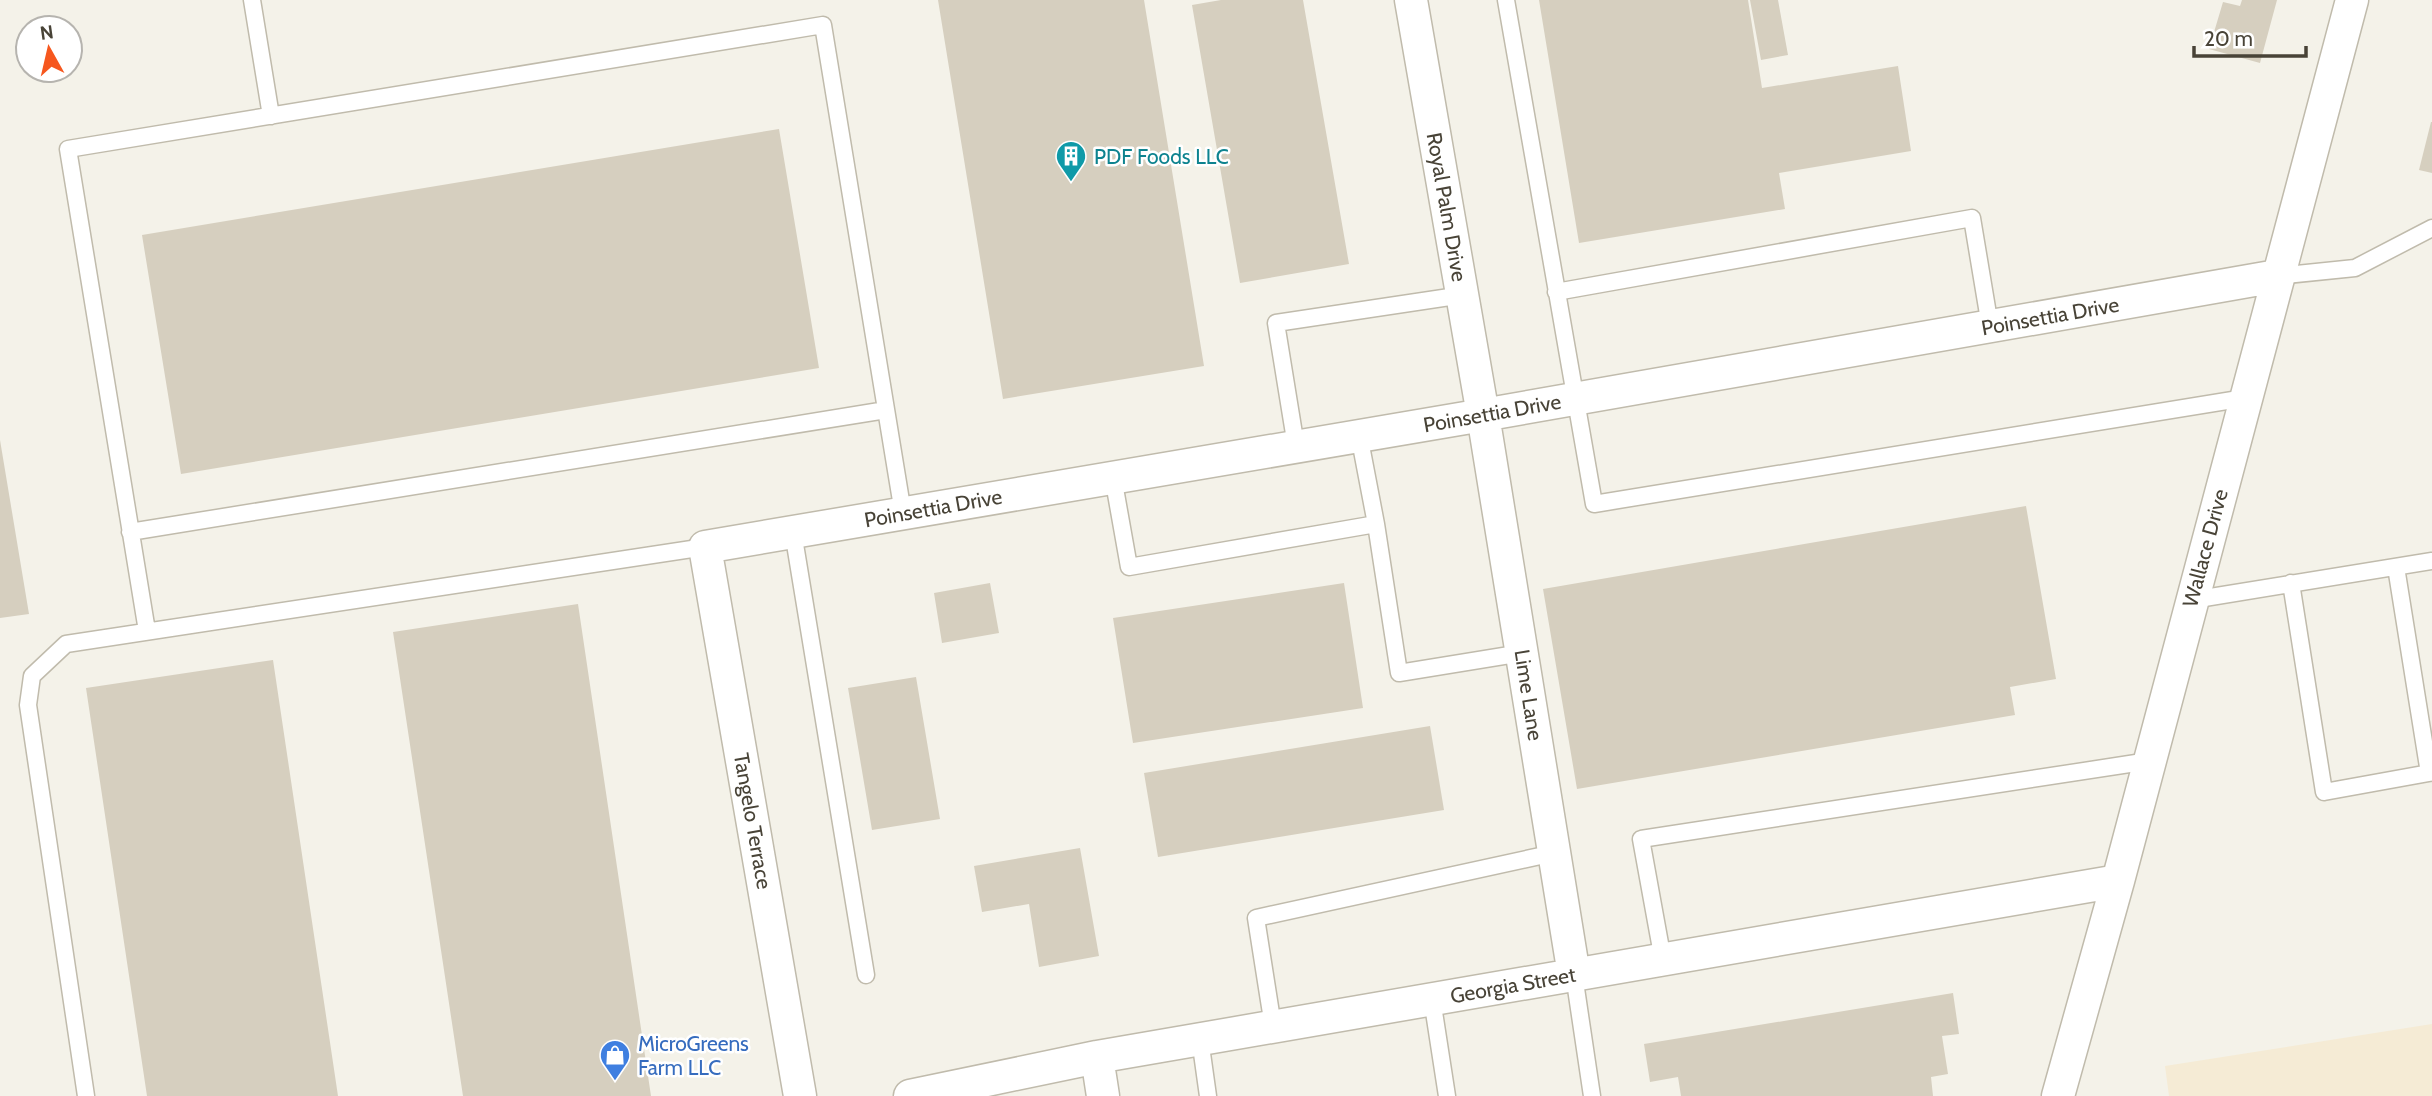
<svg xmlns="http://www.w3.org/2000/svg" width="2432" height="1096" viewBox="0 0 2432 1096" font-family="Cabin,sans-serif">
<style>
.commercial{fill:#f5ebd5}
.building{fill:#d6cfbf}
.lines{fill:none;stroke-linecap:round;stroke-linejoin:round}
.service-casing{stroke:#c0bbac;stroke-width:19}
.minor-casing{stroke:#c0bbac;stroke-width:35}
.service{stroke:#fff;stroke-width:16}
.minor{stroke:#fff;stroke-width:32}
.labels{text-anchor:middle;dominant-baseline:central;stroke-width:5;stroke-linejoin:round;paint-order:stroke}
.culture-label{font-size:21px;fill:#0d838f;stroke:#fff;text-anchor:start}
.street-label{font-size:21px;fill:#484337;stroke:#fff}
.shop-label{font-size:21px;fill:#366cbe;stroke:#fff;text-anchor:start}
</style>
<rect width="100%" height="100%" fill="#f4f2e9"/>
<path class="commercial" d="M2432,1024v72h-263l-4,-30z"/>
<path class="building" d="M938,0h206l60,366 -201,33z
M1221,0h82l46,264 -109,19 -48,-278z
M1539,0h209l14,88 136,-22 13,85 -132,22 6,36 -206,34z
M1750,0h28l10,55 -27,5z
M2242,0h35l-17,63 -51,-14 14,-47 17,4z
M2431,122h1v51l-13,-3z
M779,129l40,239 -638,106 -39,-239z
M0,440l29,174 -29,4z
M2026,506l30,173 -46,8 5,28 -438,74 -34,-200z
M990,583l9,50 -57,10 -8,-50z
M1344,583l19,125 -230,35 -20,-125z
M578,604l73,492h-188l-70,-464z
M273,660l65,436h-191l-61,-408z
M916,677l24,142 -68,11 -24,-142z
M1430,726l14,84 -286,47 -14,-84z
M1080,848l19,108 -60,11 -10,-63 -47,8 -8,-46z
M1953,993l6,41 -17,2 6,38 -17,3 2,19h-252l-3,-19 -28,5 -6,-38z"/>
<g class="lines">
<g class="service-casing">
<path id="service" d="M252,0l19,116
M1506,0l88,504 651,-106
M2277,276l78,-8 77,-40
M1556,292l416,-74 18,108
M1296,446l-20,-123 187,-28
M1113,477l16,90 247,-43 -17,-89
M1376,524l23,149 123,-20
M130,532l756,-122
M793,532l73,443
M2291,583l33,209 105,-19 -33,-206
M2192,600l240,-39
M147,631l-79,-482 755,-124 80,488
M1663,960l-22,-121 508,-78
M1574,975l18,121
M1432,999l15,97
M1273,1026l-17,-108 298,-65
M1200,1039l8,57
M86,1096l-58,-391 4,-29 34,-32 639,-97"/>
</g>
<g class="minor-casing">
<path id="minor" d="M1411,0l72,415 91,560
M1097,1057l6,39
M800,1096l-95,-549 778,-132 794,-139
M910,1096l187,-39 1021,-176
M2058,1096l60,-215 234,-881"/>
</g>
<use href="#service" class="service"/>
<use href="#minor" class="minor"/>
</g>
<defs>
<g id="building-pin" transform="scale(1.575)"><path d="M0 17L-7.5 6A9.5 9.5 0 1 1 7.5 6Z" fill="#0f9aa8" stroke="#fff"/><path d="M-4-6H4V6H1V3H-1V6H-4ZM-2.5-4.3h1.7v1.8h-1.7ZM.8-4.3h1.7v1.8H.8ZM-2.5-1h1.7V.8h-1.7ZM.8-1h1.7V.8H.8Z" fill="#fff"/></g>
<g id="shop-pin" transform="scale(1.575)"><path d="M0 17L-7.5 6A9.5 9.5 0 1 1 7.5 6Z" fill="#3f7fe0" stroke="#fff"/><path d="M-5-2.5h2.3a2.7 3.5 0 0 1 5.4 0H5L5.5 6h-11ZM-1.5-2.5h3a1.5 2.3 0 0 0-3 0Z" fill="#fff"/></g>
</defs>
<g fill-rule="evenodd">
<use href="#building-pin" x="1071" y="156"/>
<use href="#shop-pin" x="615" y="1055"/>
</g>
<g class="labels">
<g class="culture-label">
<text x="1094" y="156">PDF Foods LLC</text>
</g>
<g class="street-label">
<text transform="translate(1447 207) rotate(80)">Royal Palm Drive</text>
<text transform="translate(2050 316) rotate(-10)">Poinsettia Drive</text>
<text transform="translate(1492 413) rotate(-10)">Poinsettia Drive</text>
<text transform="translate(933 508) rotate(-10)">Poinsettia Drive</text>
<text transform="translate(2205 548) rotate(-75)">Wallace Drive</text>
<text transform="translate(1529 695) rotate(81)">Lime Lane</text>
<text transform="translate(753 821) rotate(80)">Tangelo Terrace</text>
<text transform="translate(1513 985) rotate(-10)">Georgia Street</text>
</g>
<g class="shop-label">
<text x="638" y="1043">MicroGreens<tspan x="638" dy="24">Farm LLC</tspan></text>
</g>
</g>
<g transform="translate(49 49) rotate(352)"><circle r="33" fill="#ffffff" stroke="#b6b4af" stroke-width="2"/>
<path d="M0-5L12 26L0 18L-12 26Z" fill="#f6571e"/>
<text y="-10" font-size="19" font-weight="bold" text-anchor="middle" fill="#484337">N</text>
</g>
<path d="M2194 46v10h112v-10" fill="none" stroke="#484337" stroke-width="3.5"/>
<text x="2204" y="46" font-size="21" fill="#484337" stroke="#ffffff" stroke-width="5" paint-order="stroke">20 m</text>
</svg>
